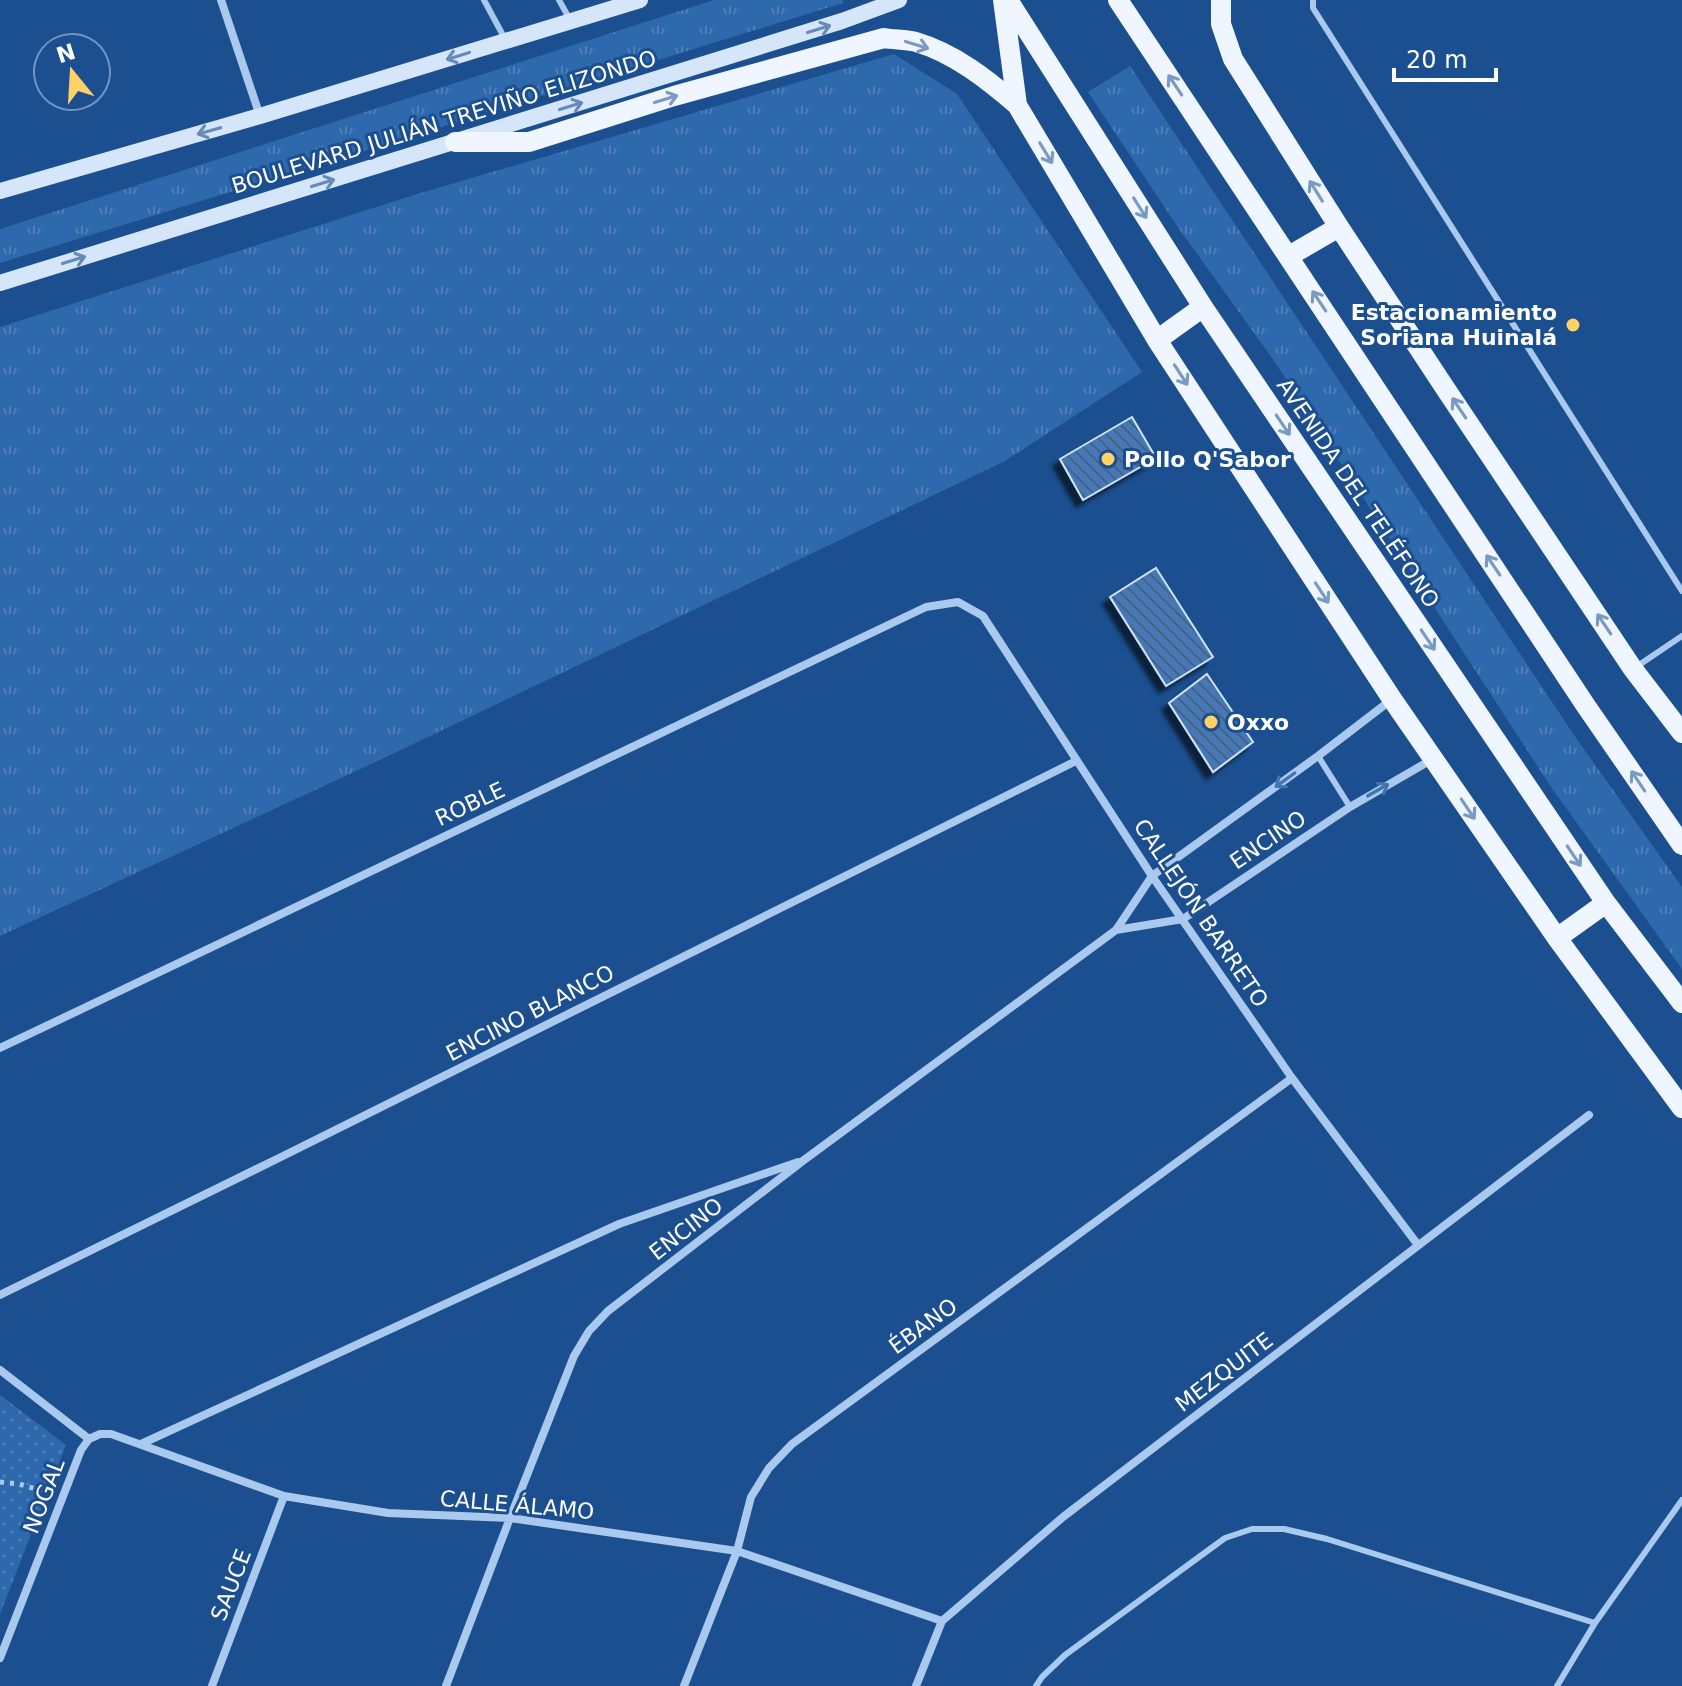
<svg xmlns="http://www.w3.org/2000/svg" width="1682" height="1686" viewBox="0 0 1682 1686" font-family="'DejaVu Sans',sans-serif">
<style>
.grass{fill:url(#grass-tufts)}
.park{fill:url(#park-dots)}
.building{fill:url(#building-back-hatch);stroke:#cfe3fa;stroke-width:2;filter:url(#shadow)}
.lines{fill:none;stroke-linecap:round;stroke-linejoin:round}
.path{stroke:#a9c9ee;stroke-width:5;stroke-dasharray:4 6;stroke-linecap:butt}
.lane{stroke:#a9c9ee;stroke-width:6}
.street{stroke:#a9c9ee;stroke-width:8}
.secondary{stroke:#d6e6fa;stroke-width:16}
.primary{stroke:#f0f6ff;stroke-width:20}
.oneway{stroke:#668bba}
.oneway2{stroke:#7b9ac1}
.oneway3{stroke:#4674ac}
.poi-dot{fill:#ffd166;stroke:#1b4f8f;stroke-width:3}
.labels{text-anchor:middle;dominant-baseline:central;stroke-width:6;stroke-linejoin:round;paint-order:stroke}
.street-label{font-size:22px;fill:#fff;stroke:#1b4f8f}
.poi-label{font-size:22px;font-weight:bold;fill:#fff;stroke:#1b4f8f;text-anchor:start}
</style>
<defs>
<pattern id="grass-tufts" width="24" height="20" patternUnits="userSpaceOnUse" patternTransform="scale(2)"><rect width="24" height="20" fill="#2e69ad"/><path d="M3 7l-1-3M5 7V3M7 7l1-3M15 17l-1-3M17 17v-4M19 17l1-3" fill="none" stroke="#4d80b9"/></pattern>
<pattern id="park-dots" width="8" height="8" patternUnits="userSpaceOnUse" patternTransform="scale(2)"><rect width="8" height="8" fill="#2e69ad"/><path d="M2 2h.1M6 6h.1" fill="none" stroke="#4d80b9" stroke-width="1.8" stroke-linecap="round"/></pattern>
<pattern id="building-back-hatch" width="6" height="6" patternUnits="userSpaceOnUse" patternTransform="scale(2)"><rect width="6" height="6" fill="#4478b7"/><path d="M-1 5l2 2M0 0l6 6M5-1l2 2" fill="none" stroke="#486282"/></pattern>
<filter id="shadow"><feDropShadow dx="-7" dy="7" stdDeviation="2" flood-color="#0009"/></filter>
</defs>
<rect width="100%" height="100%" fill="#1b4f8f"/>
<path class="grass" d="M714,0h129v3l-843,260v-34z
M894,54l63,40 185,278 -137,89 -623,298 -382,177v-609l414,-132z
M1130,66l446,672 106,149v82l-131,-182 -274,-422 -100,-139 -89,-134z"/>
<path class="park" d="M0,1395l66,50 -66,169z"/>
<path class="building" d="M1132,417l24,41 -73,42 -23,-41z
M1156,568l57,89 -47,29 -56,-89z
M1207,674l46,68 -40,30 -44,-69z"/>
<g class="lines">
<path class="path" d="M0,1482l19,2 24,7"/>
<path class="lane" d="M484,0l21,39
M559,0l10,18
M1313,0v8l369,583
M1636,667l46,-31
M1318,756l32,51
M1036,1686l6,-9 23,-22 160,-117 27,-9h32l43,10 268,84
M1557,1686l38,-63 87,-123"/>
<path class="street" d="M221,0l39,116
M1116,930l67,-11 167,-112 81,-47
M0,1048l926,-441 32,-5 25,14 169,260 140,202 126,167
M0,1295l283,-139 793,-395
M0,1370l89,69
M89,1439l11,-5h11l173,62 104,17 122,5 227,33 205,70
M141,1444l478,-220 179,-62
M0,1658l81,-208 8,-11
M212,1686l72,-190
M446,1686l64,-168 64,-162 15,-25 19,-20 196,-151 312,-230 36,-54 166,-120 73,-56
M684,1686l53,-135 14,-54 18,-29 23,-24 500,-366
M916,1686l26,-65 121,-104 526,-402"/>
<path class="secondary" d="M0,191l260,-75 380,-116
M0,283l842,-262 57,-21"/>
<path class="primary" d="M1003,0l14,105 140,235 235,359 165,239 125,170
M1008,0l195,307 403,596 76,100
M1118,0l468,706 96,139
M1221,0v24l12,35 106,168 106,161 188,281 49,64
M455,142h74l145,-46 210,-58c10,2 22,1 32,4 38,11 72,38 101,63
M1289,256l50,-29
M1157,340l46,-33
M1557,938l49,-35"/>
</g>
<defs><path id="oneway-shaft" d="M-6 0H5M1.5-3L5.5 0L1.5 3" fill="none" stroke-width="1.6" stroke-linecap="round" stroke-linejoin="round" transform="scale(2)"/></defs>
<g class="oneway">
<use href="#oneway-shaft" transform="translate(819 29) rotate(-17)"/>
<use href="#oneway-shaft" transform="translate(458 56) rotate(163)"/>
<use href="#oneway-shaft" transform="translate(571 106) rotate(-17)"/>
<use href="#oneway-shaft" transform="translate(209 131) rotate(164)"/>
<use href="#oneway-shaft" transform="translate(323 183) rotate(-17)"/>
<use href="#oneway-shaft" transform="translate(74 260) rotate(-17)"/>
</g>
<g class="oneway2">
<use href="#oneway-shaft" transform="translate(917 45) rotate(17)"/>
<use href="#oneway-shaft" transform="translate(1175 85) rotate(-124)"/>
<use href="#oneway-shaft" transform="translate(666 99) rotate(-17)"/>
<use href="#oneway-shaft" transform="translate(1046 153) rotate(59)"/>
<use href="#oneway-shaft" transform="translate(1316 191) rotate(-122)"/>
<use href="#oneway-shaft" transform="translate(1140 208) rotate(58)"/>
<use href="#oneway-shaft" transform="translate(1319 301) rotate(-124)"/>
<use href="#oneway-shaft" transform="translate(1181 375) rotate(57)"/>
<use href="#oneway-shaft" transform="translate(1459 408) rotate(-124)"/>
<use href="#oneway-shaft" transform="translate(1283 425) rotate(56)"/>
<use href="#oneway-shaft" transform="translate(1493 565) rotate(-124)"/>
<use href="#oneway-shaft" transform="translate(1322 593) rotate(57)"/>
<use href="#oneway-shaft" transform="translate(1604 624) rotate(-124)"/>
<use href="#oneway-shaft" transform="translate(1428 640) rotate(56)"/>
<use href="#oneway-shaft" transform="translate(1638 781) rotate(-124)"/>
<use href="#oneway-shaft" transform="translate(1468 809) rotate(56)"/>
<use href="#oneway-shaft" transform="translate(1574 856) rotate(56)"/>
</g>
<g class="oneway3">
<use href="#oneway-shaft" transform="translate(1285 780) rotate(144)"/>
<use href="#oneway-shaft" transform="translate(1378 790) rotate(-30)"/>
</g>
<g class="poi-dot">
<circle cx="1573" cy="325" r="8"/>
<circle cx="1108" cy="459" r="8"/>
<circle cx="1211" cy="722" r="8"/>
</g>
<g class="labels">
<g class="street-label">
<text transform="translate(444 122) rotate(-17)">BOULEVARD JULIÁN TREVIÑO ELIZONDO</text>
<text transform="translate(1358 493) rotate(56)">AVENIDA DEL TELÉFONO</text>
<text transform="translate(470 804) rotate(-25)">ROBLE</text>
<text transform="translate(1268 840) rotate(-34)">ENCINO</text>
<text transform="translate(1201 913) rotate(56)">CALLEJÓN BARRETO</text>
<text transform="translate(530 1013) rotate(-27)">ENCINO BLANCO</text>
<text transform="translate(686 1229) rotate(-38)">ENCINO</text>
<text transform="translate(923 1326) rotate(-36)">ÉBANO</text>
<text transform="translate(1224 1372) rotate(-37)">MEZQUITE</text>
<text transform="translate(44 1496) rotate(-69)">NOGAL</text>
<text transform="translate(517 1505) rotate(5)">CALLE ÁLAMO</text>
<text transform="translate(231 1585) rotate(-69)">SAUCE</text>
</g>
<g class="poi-label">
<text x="1557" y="312" text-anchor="end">Estacionamiento<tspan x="1557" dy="25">Soriana Huinalá</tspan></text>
<text x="1124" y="459">Pollo Q'Sabor</text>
<text x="1227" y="722">Oxxo</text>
</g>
</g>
<g transform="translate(72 72) rotate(342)"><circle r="38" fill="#1b4f8f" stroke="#7695bc" stroke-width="2"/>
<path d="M0-6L14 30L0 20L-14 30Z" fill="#ffd166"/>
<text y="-12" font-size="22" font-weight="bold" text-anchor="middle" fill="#ffffff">N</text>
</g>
<path d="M1394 68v12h102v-12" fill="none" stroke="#ffffff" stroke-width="4"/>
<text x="1406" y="68" font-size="24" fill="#ffffff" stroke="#1b4f8f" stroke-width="6" paint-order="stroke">20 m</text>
</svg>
